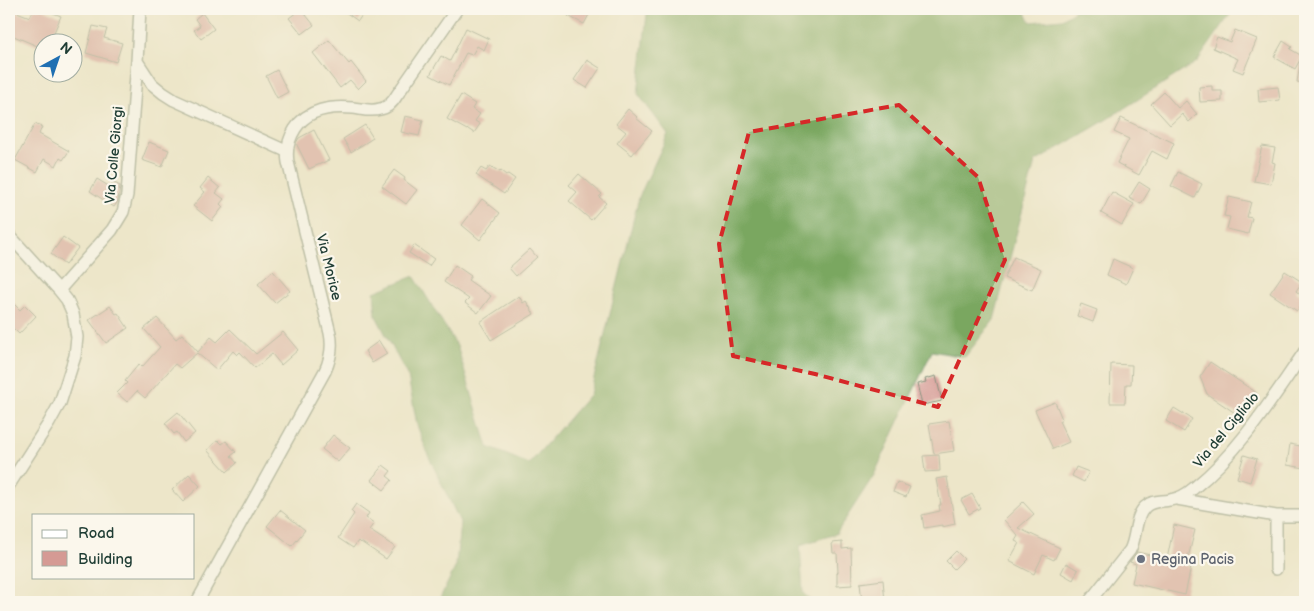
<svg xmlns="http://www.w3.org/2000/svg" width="1314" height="611" viewBox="0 0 1314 611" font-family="'Balsamiq Sans',sans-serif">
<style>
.forest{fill:#7aa760;stroke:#4c724a}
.building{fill:#d59a94}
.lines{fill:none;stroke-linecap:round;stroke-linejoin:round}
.minor-casing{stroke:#86927e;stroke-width:14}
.minor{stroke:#fff;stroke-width:11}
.marked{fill:none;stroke:#d62828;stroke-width:4;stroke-dasharray:10 6;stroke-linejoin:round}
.worship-dot{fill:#6b7280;stroke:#fbf7ec;stroke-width:2}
.labels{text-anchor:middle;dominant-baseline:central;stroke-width:4.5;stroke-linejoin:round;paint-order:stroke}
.street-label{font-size:14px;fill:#1f3d34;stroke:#fbf7ec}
.worship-label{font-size:14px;fill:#5b616d;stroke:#fbf7ec;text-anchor:start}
</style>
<rect width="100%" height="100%" fill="#fbf7ec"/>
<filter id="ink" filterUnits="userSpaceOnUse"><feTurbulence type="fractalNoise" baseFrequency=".02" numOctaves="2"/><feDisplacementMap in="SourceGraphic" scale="10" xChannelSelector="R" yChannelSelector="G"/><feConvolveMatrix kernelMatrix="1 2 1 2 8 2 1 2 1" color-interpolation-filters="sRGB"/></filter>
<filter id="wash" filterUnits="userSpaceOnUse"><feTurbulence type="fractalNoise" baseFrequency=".0096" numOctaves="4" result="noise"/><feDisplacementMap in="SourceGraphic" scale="20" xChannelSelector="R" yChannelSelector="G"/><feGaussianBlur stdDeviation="1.12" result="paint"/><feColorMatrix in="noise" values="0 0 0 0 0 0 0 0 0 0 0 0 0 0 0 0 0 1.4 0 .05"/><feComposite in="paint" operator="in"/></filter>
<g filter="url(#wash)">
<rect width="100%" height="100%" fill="#ede6c9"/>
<path class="forest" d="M652,9h373l-1,1 7,12 31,-3 15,-10h157l-37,53 -96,61 -66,39 -41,158 -29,37 -33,-6 -58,124 -38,59 -36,11 3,48 10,9h-375l18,-36 4,-44 -32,-67 -11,-30 -9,-48 -32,-61 -2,-24 40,-16 43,70 31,101 41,17 61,-70 49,-197 29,-63 -30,-40 9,-80z"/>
<g id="blocks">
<path class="building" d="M9,9l21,8 4,-8h9l18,7 -11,26h-8v6l-33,-14z
M301,9l13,16 -12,9 -13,-16z
M341,9h25l-8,12z
M572,9h20l-8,15 -16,-8z
M202,13l12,16 -13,10 -7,-9 6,-4 -5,-7z
M93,26l14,3 -3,9 18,5 -6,19 -30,-9z
M466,28l23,11 -5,11 -7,-4 -5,9 -6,-2 -17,32 -19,-10 11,-19 9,5z
M1235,30l22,9 -14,34 -10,-4 5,-10 -25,-11 4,-11 13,5z
M329,40l20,24 2,-2 15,19 -8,8 -8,-9 -10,8 -27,-35z
M1283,41l9,6 -2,2 12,7 -7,13 -21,-12z
M1301,58h4v25l-8,-1z
M587,60l13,8 -13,20 -13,-8z
M277,70l11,22 -11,6 -11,-22z
M1212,86v5h10v10l-22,1 -1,-15z
M1278,87l2,13 -21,2 -1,-13z
M1164,92l14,16 8,-7 11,13 -8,8 -7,-8 -12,11 -19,-21z
M461,95l14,9 -3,5 8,5 -5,7 5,3 -6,9 -6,-4 -1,1 -20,-11z
M628,109l9,8 -1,1 16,13 -20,24 -15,-12 9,-11 -10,-8z
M405,116l18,4 -4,16 -18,-4z
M1121,118l53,25 -7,16 -15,-8 -13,24 -22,-12 12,-24 -15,-7z
M35,124l7,3 -3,7 30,17 -6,9 -3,-2 -4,8 -12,-7 -7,13 -22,-12z
M365,125l8,13 -22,14 -8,-13z
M314,130l15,30 -20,9 -13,-26 3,-5z
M149,142l20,8 -7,17 -20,-7z
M1262,146l13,2 -3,14 3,1 -4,21 -17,-3z
M490,166l10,6 1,-1 5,4 2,-1 7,5 -11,15 -28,-19 5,-7 5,3z
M394,170l11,8 -1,2 13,10 -11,14 -24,-18z
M1178,172l24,12 -7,14 -24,-12z
M579,174l23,20 -3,3 7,6 -15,17 -22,-19 8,-9 -8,-7z
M208,178l12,10 -4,5 8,6 -4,5 3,3 -11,14 -19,-15 12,-14 -5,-4z
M97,179l13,8 3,-5 7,4 -2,15 -4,6 -24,-16z
M1139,182l11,7 -9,15 -12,-6z
M1112,192l22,12 -12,21 -21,-12z
M1229,197l22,5 -4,15 5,1 -4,16 -21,-5 3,-12 -6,-1z
M482,199l18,14 -20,27 -18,-15z
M63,237l15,11 -13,17 -14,-11z
M414,245l20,14 -5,7 -20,-13z
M530,249l7,8 -21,19 -7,-8z
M1014,257l27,12 -9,21 -28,-12z
M1113,259l20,9 -7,16 -19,-9z
M455,265l16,11 -3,4 23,16 -13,17 -13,-10 4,-4 -25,-17z
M273,271l17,20 -15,12 -17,-19z
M1285,271l17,11 -6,9 9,8 -8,12 -27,-18z
M519,296l4,7 3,-2 8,13 -43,26 -11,-18z
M9,299l11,11 5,-5 11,11 -17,18 -10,-10z
M1081,304l16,6 -4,12 -16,-6z
M110,306l6,8 2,-1 10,15 -22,15 -17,-23z
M157,318l19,21 6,-5 16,18 13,-15 6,5 13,-13 26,25 27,-22 15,18 -17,15 -9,-11 -17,14 -15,-16 -3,3 -4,-4 -16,19 -20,-17 -17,15 -5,-4 -30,34 -8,-7 -10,11 -10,-9 10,-10 -2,-2 14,-17 3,3 18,-20 -16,-18z
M379,341l8,13 -15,9 -7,-12z
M1210,362l47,31 -16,24 -34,-23 -7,-17z
M1111,364l21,1 -1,19h-5l-1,19h-15z
M936,376l6,25 -20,4 -5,-21 9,-2 -1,-3z
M1055,402l7,17 -3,2 10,21 -16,7 -18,-39z
M1174,408l18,11 -8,13 -18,-11z
M178,412l17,21 -11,9 -7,-10 -3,2 -9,-11z
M949,421l5,30 -20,3 -5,-30z
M333,435l17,13 -12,14 -16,-13z
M218,440l4,4 4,-3 10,11 -5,4 6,7 -10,9 -20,-22z
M1290,444l15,3v21l-18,-3z
M939,455l1,16 -15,1 -2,-16z
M1244,455l13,4 -7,23 -13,-4z
M383,465l8,6 -4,5 5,4 -8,10 -13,-10z
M1076,467l13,5 -5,10 -12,-6z
M189,474l11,12 -17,16 -11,-12z
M947,477l8,47 -13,3v-2l-18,3 -2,-13 18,-4 -1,-6h2l-5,-26z
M897,482l13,5 -4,10 -13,-5z
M972,494l8,14 -11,6 -8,-14z
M1023,502l11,12 -16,14 42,20 -6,12 -11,-5 -9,19 -25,-13 10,-18 -4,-2 3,-5 -14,-16z
M356,504l13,9 -3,5 8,5 -5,7 26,17 -9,12 -25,-17 -1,1 -2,-2 -5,7 -15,-10 16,-24 -3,-3z
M280,510l25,20 -13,16 -25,-20z
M1174,525l21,5 -9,36 5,1 -6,28 -53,-12 4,-19 -6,-2 7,-10 30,7z
M842,542v7l9,-1 1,37 -15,1v-13l1,-1 -1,-19h-4l-1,-10z
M956,551l8,8 -10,10 -8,-8z
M1066,563l12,7 -5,10 -12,-7z
M883,580l2,22h-23l-2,-19z"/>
</g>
</g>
<g filter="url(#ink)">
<use href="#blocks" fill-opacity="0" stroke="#86927e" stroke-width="1"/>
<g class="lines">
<g class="minor-casing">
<path id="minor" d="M140,9l-3,52 15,23 11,9 11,7 112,51
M9,235l50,55 8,10 6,14 4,23 -2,19 -15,47 -11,20 -40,62
M59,290l53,-60 11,-18 4,-17 10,-134
M1177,499l99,17h29
M1276,516v53
M197,602l128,-231c6,-13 8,-24 5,-38l-42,-171c-2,-12 0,-22 7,-33 12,-20 37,-23 58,-21 9,1 18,4 27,1 8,-1 13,-7 17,-14l60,-86
M1089,602l41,-52c7,-13 4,-32 15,-43 7,-7 16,-5 25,-7 9,-1 17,-6 24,-12 46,-37 78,-89 111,-137"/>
</g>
<use href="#minor" class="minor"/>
</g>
</g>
<path d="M0 0H1314V611H0ZM899,105l79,72 27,83 -67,147 -123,-33 -82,-18 -14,-112 30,-112z" fill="#ede6c9" fill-opacity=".55" fill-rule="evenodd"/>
<path class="marked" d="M899,105l79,72 27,83 -67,147 -123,-33 -82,-18 -14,-112 30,-112z"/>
<circle class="worship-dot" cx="1141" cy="559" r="5"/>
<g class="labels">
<g class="street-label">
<text transform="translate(114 155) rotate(-85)">Via Colle Giorgi</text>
<text transform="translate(329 267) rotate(76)">Via Morice</text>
<text transform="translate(1226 430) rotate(-50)">Via del Cigliolo</text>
</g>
<g class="worship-label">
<text x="1151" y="559">Regina Pacis</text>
</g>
</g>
<rect width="1314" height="611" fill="none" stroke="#fbf7ec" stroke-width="30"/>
<rect x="32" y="514" width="162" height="65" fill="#fbf7ec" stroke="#a3ada2"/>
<rect x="42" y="530" width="25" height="8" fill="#ffffff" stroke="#a3ada2"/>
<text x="78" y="538" font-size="15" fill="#1f3d34">Road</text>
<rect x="42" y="551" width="25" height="15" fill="#d59a94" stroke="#a3ada2"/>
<text x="78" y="564" font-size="15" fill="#1f3d34">Building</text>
<g transform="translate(58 58) rotate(40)"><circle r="24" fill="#fbf7ec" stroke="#a3ada2"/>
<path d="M0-4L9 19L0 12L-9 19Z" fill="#1f6fb2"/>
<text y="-8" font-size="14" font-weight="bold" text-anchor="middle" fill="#1f3d34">N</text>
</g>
</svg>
